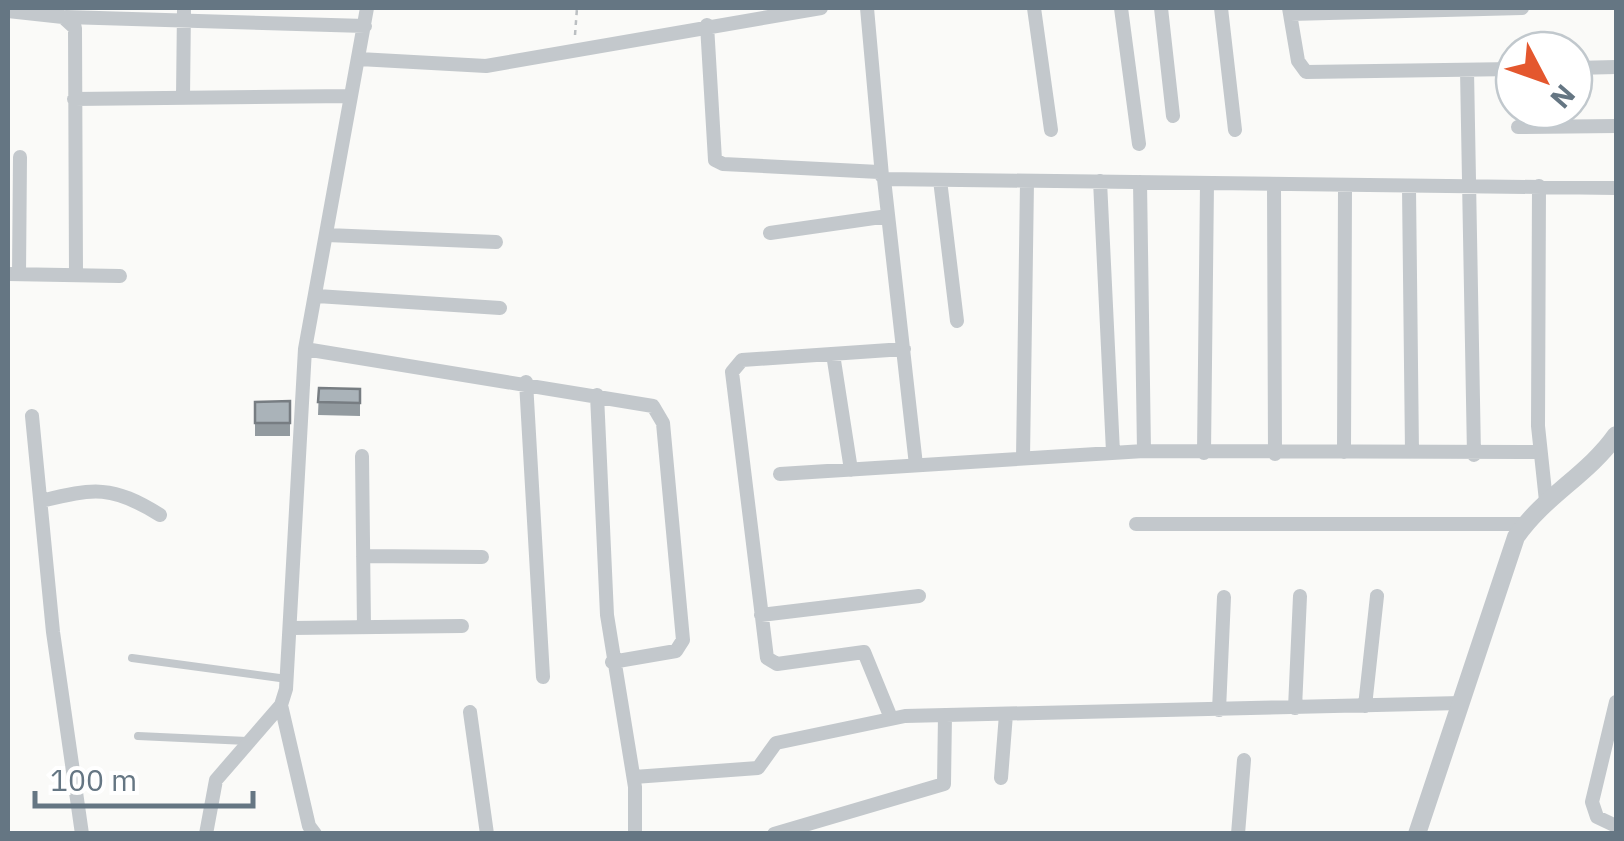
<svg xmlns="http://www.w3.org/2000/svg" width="1624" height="841" viewBox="0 0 1624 841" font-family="'IBM Plex Sans',sans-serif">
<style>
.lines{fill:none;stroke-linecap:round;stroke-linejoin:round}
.path{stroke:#bbbfc2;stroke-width:2.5;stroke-dasharray:5 5;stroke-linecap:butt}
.service{stroke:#c3c8cc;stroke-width:8}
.minor{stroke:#c3c8cc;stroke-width:14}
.tertiary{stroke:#c3c8cc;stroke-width:18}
.wall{fill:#929a9f}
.building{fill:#aab3b9;stroke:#777d82;stroke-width:2.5}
</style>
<rect width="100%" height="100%" fill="#fafaf8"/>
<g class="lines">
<path class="path" d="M575,35l2,-27"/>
<path class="service" d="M132,658l155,21
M138,736l109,5"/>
<path class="minor" d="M867,8l15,168
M1034,8l17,122
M1121,8l18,136
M1161,8l12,108
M1221,8l14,122
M1289,8l9,53 8,11 208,-3
M8,11l55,6 12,11 1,247
M1290,14l232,-6
M66,17l299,9
M707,25l8,135 8,4 156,8 5,7 32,286
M359,59l127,7 335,-58
M1574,68l42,-1
M1467,70l7,385
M183,97l1,-89
M74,99l276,-3
M1518,127l98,-1
M884,179l732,9
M940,180l17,141
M1100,181l13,271
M1140,182l4,269
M1274,185l1,269
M1539,186l-1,240 8,75
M1409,188l3,264
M770,233l118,-17
M327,235l169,7
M8,274l112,2
M19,274l1,-117
M317,296l183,12
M305,349l348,57 10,17 20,217 -7,11 -64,11
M833,354l18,116
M526,382l17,295
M597,395l10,220 28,172v47
M32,416l21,216 29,202
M1344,452l1,-266
M1204,453l3,-270
M362,456l2,171
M1023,458l4,-276
M780,474l364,-23 396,1
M41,501c53,-13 71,-16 119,14
M1136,524h388
M363,556l119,1
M761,615l158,-19
M292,628l170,-2
M1616,702l-24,100 5,15 19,9
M281,705l28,121 6,8
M1365,706l12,-110
M1295,708l5,-112
M1219,710l5,-113
M470,712l17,122
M891,718l-27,-66 -87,12 -10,-6 -35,-286 10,-12 162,-11
M634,777l124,-9 18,-25 129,-27 556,-13
M1001,778l5,-64
M206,834l10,-54 65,-75 5,-16 19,-340 62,-341
M774,834l170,-50 1,-69
M1238,834l6,-74"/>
<path class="tertiary" d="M1417,834l99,-297c28,-41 72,-62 100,-102"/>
</g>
<path class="wall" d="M319,388l41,1v27l-42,-1z
M290,401v35h-35v-34z"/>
<path class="building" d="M319,388l41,1v14l-42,-1z
M290,401v22h-35v-21z"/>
<rect width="1624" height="841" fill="none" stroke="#657683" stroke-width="20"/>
<g transform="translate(1544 80) rotate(131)"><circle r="48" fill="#ffffff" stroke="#c1c8cd" stroke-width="2.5"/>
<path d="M0-8L18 38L0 25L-18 38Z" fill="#e4572e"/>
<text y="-15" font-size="28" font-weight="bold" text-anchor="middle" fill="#657683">N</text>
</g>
<path d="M35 791v15h218v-15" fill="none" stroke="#657683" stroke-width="5"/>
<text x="50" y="791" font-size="30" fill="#657683" stroke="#ffffff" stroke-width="8" paint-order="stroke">100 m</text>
</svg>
